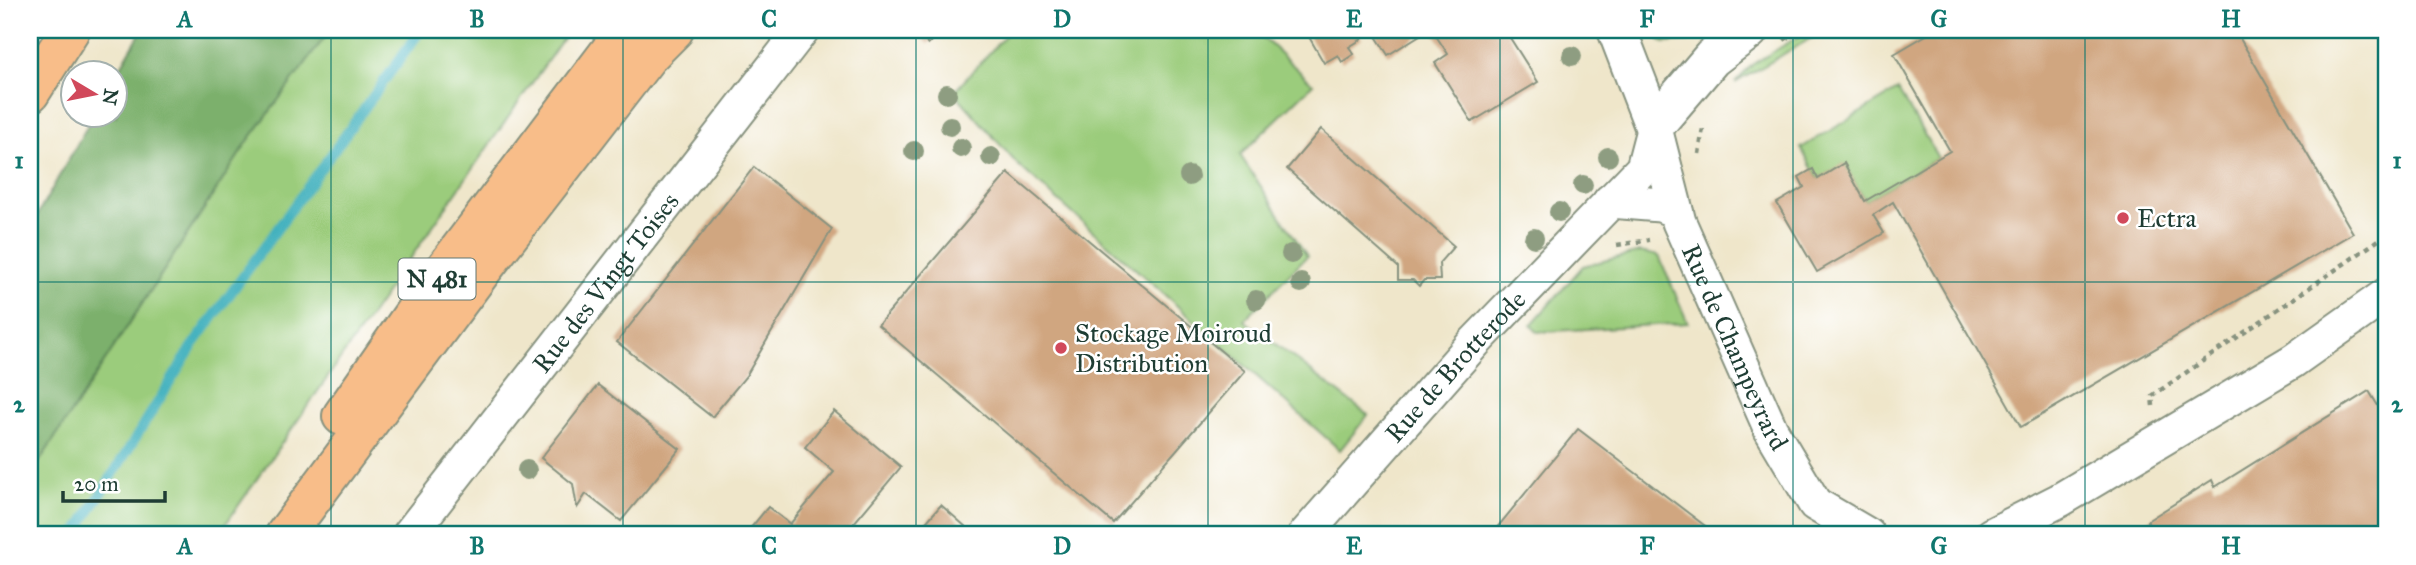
<svg xmlns="http://www.w3.org/2000/svg" width="2416" height="565" viewBox="0 0 2416 565" font-family="'IM FELL Great Primer',serif">
<style>
.green{fill:#9bcc7c;stroke:#5d8458;stroke-width:2}
.forest{fill:#7cb06c;stroke:#4e7650;stroke-width:2}
.lines{fill:none;stroke-linecap:round;stroke-linejoin:round}
.stream{stroke:#43b1be;stroke-width:10}
.building{fill:#d0a680}
.minor-casing{stroke:#87927f;stroke-width:37}
.tertiary-casing{stroke:#87927f;stroke-width:42}
.trunk-casing{stroke:#87927f;stroke-width:42}
.path{stroke:#87927f;stroke-width:4.5;stroke-dasharray:5 5;stroke-linecap:butt}
.minor{stroke:#fff;stroke-width:33}
.tertiary{stroke:#fff;stroke-width:38}
.trunk{stroke:#f8bd89;stroke-width:38}
.tree{fill:#8e9d81}
.grid{fill:none;stroke:#0f766e;stroke-width:2;stroke-opacity:0.55}
.poi-dot{fill:#d1495b;stroke:#fff;stroke-width:2.5}
.labels{text-anchor:middle;dominant-baseline:central;stroke-width:5;stroke-linejoin:round;paint-order:stroke}
.shield{fill:#fff;stroke:#627771;stroke-width:2}
.shield-label{font-size:24px;font-weight:bold;fill:#1f3d34}
.poi-label{font-size:26px;fill:#1f3d34;stroke:#fff;text-anchor:start}
.street-label{font-size:26px;fill:#1f3d34;stroke:#fff}
.neatline{fill:none;stroke:#0f766e;stroke-width:2.5}
.grid-label{font-size:23px;text-anchor:middle;font-weight:bold;fill:#0f766e}
</style>
<rect width="100%" height="100%" fill="#fff"/>
<filter id="ink" filterUnits="userSpaceOnUse"><feTurbulence type="fractalNoise" baseFrequency=".0143" numOctaves="2"/><feDisplacementMap in="SourceGraphic" scale="14" xChannelSelector="R" yChannelSelector="G"/><feConvolveMatrix kernelMatrix="1 2 1 2 8 2 1 2 1" color-interpolation-filters="sRGB"/></filter>
<filter id="wash" filterUnits="userSpaceOnUse"><feTurbulence type="fractalNoise" baseFrequency=".00686" numOctaves="4" result="noise"/><feDisplacementMap in="SourceGraphic" scale="28" xChannelSelector="R" yChannelSelector="G"/><feGaussianBlur stdDeviation="1.57" result="paint"/><feColorMatrix in="noise" values="0 0 0 0 0 0 0 0 0 0 0 0 0 0 0 0 0 1.4 0 .05"/><feComposite in="paint" operator="in"/></filter>
<g filter="url(#wash)">
<rect width="100%" height="100%" fill="#efe6ca"/>
<path class="green" d="M330,30h239l-351,505h-188v-59l218,-335z
M1010,30h245l58,54 -73,71 67,101 -63,64 124,95 -28,35 -322,-285 -64,-73z
M1656,30h58l-25,11 -25,2 -10,-7z
M1809,30h16l-90,53 18,-19z
M1898,90l40,68 -73,43 -21,-37 -26,15 -17,-31z
M1640,252l19,4 29,67 -151,9 -6,-7 52,-59z"/>
<path class="forest" d="M142,30h188l-82,111 -218,335v-248l63,-112h23v-41z"/>
<g class="lines">
<path class="stream" d="M75,535l119,-191 227,-314"/>
</g>
<g id="blocks">
<path class="building" d="M914,30h29l-15,14z
M1305,30h61l-7,4 3,5 -13,8 5,7 -12,8 -4,-7 -14,8z
M1372,30h56l-40,25z
M1432,30h73l33,52 -66,40 -37,-59 13,-9z
M1935,30h300l118,203 -332,194 -128,-225 -20,13 11,18 -67,39 -40,-69 27,-16 -5,-10 14,-8 5,10 26,-16 21,38 85,-50 -56,-97z
M1321,129l133,117 -15,17 1,17h-16l-5,6 -6,-6h-15v-13l-111,-98z
M754,167l78,62 -86,147 -34,41 -95,-75z
M1008,173l237,198 -132,152 -235,-198z
M598,385l82,64 -59,72 -35,-27 -9,14 -4,-24 -32,-26z
M2369,391l17,28v116h-231l-8,-14 65,-41 3,7z
M834,411l67,56 -57,68h-99l23,-28 22,17 44,-52 -29,-25z
M1578,429l4,3 135,103h-226z
M941,505l34,30h-60z"/>
</g>
</g>
<g filter="url(#ink)">
<use href="#blocks" fill-opacity="0" stroke="#87927f" stroke-width="2"/>
<g class="lines">
<g class="minor-casing">
<g id="minor">
<path id="s1" d="M1655,128l24,94 92,208 44,74 53,31"/>
<path d="M1610,201l50,4 16,6"/>
<path id="s2" d="M409,535l393,-505"/>
<path id="s3" d="M1305,535l169,-192 169,-175 11,-42"/>
<path d="M1991,535l69,-35 233,-139 93,-66"/>
</g>
</g>
<g class="tertiary-casing">
<path id="tertiary" d="M1617,30l37,96 58,-68 37,-28"/>
</g>
<g class="trunk-casing">
<path id="trunk" d="M30,93l40,-63
M342,416l99,-142 185,-244
M285,535l198,-266 165,-213 26,-26"/>
</g>
<path class="path" d="M1784,40l15,-10
M1699,154l4,-26
M1617,245l32,-5
M2153,406l-1,-10 234,-161"/>
<use href="#minor" class="minor"/>
<use href="#tertiary" class="tertiary"/>
<use href="#trunk" class="trunk"/>
</g>
<g class="tree">
<circle cx="1572" cy="56" r="10"/>
<circle cx="947" cy="94" r="10"/>
<circle cx="950" cy="126" r="10"/>
<circle cx="961" cy="148" r="10"/>
<circle cx="914" cy="151" r="10"/>
<circle cx="991" cy="157" r="10"/>
<circle cx="1608" cy="157" r="10"/>
<circle cx="1189" cy="176" r="10"/>
<circle cx="1583" cy="185" r="10"/>
<circle cx="1559" cy="212" r="10"/>
<circle cx="1534" cy="238" r="10"/>
<circle cx="1291" cy="254" r="10"/>
<circle cx="1301" cy="283" r="10"/>
<circle cx="1256" cy="300" r="10"/>
<circle cx="527" cy="470" r="10"/>
</g>
</g>
<path class="grid" d="M331,30v505M623,30v505M916,30v505M1208,30v505M1500,30v505M1793,30v505M2085,30v505M30,282h2356"/>
<g class="poi-dot">
<circle cx="2123" cy="218" r="7"/>
<circle cx="1061" cy="348" r="7"/>
</g>
<g class="labels">
<rect class="shield" x="398.5" y="258.5" width="77" height="41" rx="5"/>
<g class="shield-label">
<text x="437" y="279">N 481</text>
</g>
<g class="poi-label">
<text x="2137" y="218">Ectra</text>
<text x="1075" y="333">Stockage Moiroud<tspan x="1075" dy="30">Distribution</tspan></text>
</g>
<g class="street-label">
<text stroke="none"><textPath href="#s2" startOffset="320">Rue des Vingt Toises</textPath></text>
<text stroke="none"><textPath href="#s1" startOffset="234">Rue de Champeyrard</textPath></text>
<text stroke="none"><textPath href="#s3" startOffset="226">Rue de Brotterode</textPath></text>
</g>
</g>
<rect width="2416" height="565" fill="none" stroke="#fff" stroke-width="77"/>
<g transform="translate(94 94) rotate(100)"><circle r="33" fill="#ffffff" stroke="#a5b1ae" stroke-width="2"/>
<path d="M0-5L12 26L0 18L-12 26Z" fill="#d1495b"/>
<text y="-10" font-size="19" font-weight="bold" text-anchor="middle" fill="#1f3d34">N</text>
</g>
<path d="M63 491v10h102v-10" fill="none" stroke="#1f3d34" stroke-width="3.5"/>
<text x="74" y="491" font-size="21" fill="#1f3d34" stroke="#ffffff" stroke-width="5" paint-order="stroke">20 m</text>
<rect x="38" y="38" width="2340" height="488" class="neatline"/>
<g class="grid-label">
<text x="185" y="27">A</text>
<text x="477" y="27">B</text>
<text x="769" y="27">C</text>
<text x="1062" y="27">D</text>
<text x="1354" y="27">E</text>
<text x="1647" y="27">F</text>
<text x="1939" y="27">G</text>
<text x="2231" y="27">H</text>
<text x="19" y="168">1</text>
<text x="2397" y="168">1</text>
<text x="19" y="412">2</text>
<text x="2397" y="412">2</text>
<text x="185" y="554">A</text>
<text x="477" y="554">B</text>
<text x="769" y="554">C</text>
<text x="1062" y="554">D</text>
<text x="1354" y="554">E</text>
<text x="1647" y="554">F</text>
<text x="1939" y="554">G</text>
<text x="2231" y="554">H</text>
</g>
</svg>
